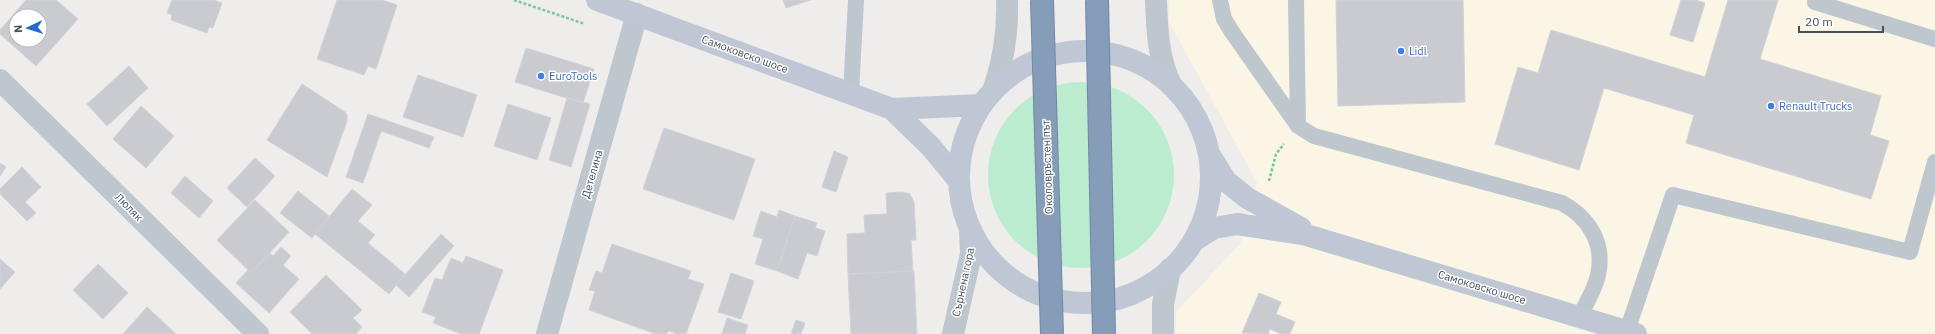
<svg xmlns="http://www.w3.org/2000/svg" width="1935" height="334" viewBox="0 0 1935 334" font-family="'IBM Plex Sans',sans-serif">
<style>
.commercial{fill:#faf5e5}
.green{fill:#bcecd0}
.building{fill:#cacbd1;stroke:#d1d2d8;fill-rule:evenodd}
.lines{fill:none;stroke-linecap:round;stroke-linejoin:round}
.path{stroke:#76c8a2;stroke-width:2.5;stroke-dasharray:3 2;stroke-linecap:butt}
.lane{stroke:#bec6ce;stroke-width:16}
.street{stroke:#bec6ce;stroke-width:22}
.secondary{stroke:#bec7d3;stroke-width:22}
.highway-bridge-casing{stroke:#7188a5;stroke-width:24;stroke-linecap:butt}
.highway-bridge{stroke:#869db9;stroke-width:22}
.shop-dot{fill:#3f7fe0;stroke:#fff;stroke-width:1.5}
.labels{text-anchor:middle;dominant-baseline:central;stroke-width:3;stroke-linejoin:round;paint-order:stroke}
.shop-label{font-size:11px;fill:#366cbe;stroke:#fff;text-anchor:start}
.street-label{font-size:11px;fill:#464f59;stroke:#fff}
</style>
<rect width="100%" height="100%" fill="#efecec"/>
<path class="commercial" d="M1169,0h766v334h-759v-22l64,-68 17,-62 -88,-160z"/>
<path class="green" d="M988 175a93 93 0 1 1 186 0a93 93 0 1 1-186 0Z"/>
<path class="building" d="M26,0h30l22,19 -42,47 -36,-32v-4zM16,16h24v24h-24z
M172,0h42l8,3 -9,25 -4,-1 -2,6 -36,-13 1,-5 -5,-2z
M337,0h45l15,5 -21,64 -8,-3 -4,9 -47,-16z
M783,0h28l-25,8z
M1336,0h127l2,102 -127,4z
M1681,0h14l10,3 -12,39 -23,-7z
M1728,0h50l-18,59 121,37 -11,39 19,6 -18,58 -185,-56 8,-28 -90,-27 -25,82 -84,-26 23,-77 20,6 13,-43 154,47z
M526,48l68,21 -11,34 -68,-21z
M129,66l19,22 -41,38 -20,-22z
M418,75l59,20 -14,42 -60,-20z
M302,84l43,28 2,3v6l-20,56 -60,-37z
M567,98l23,6 -19,63 -22,-7z
M508,104l43,14 -14,42 -43,-14z
M141,106l33,30 -28,32 -33,-29z
M368,114l66,23 -5,11 -48,-17 -18,52 -17,-6z
M664,128l91,31 -21,61 -91,-31z
M834,151l14,6 -12,35 -14,-5z
M255,158l20,18 -28,31 -20,-19z
M0,163l6,4 -6,9z
M22,167l19,20 -16,15 11,11 -9,8 -27,-27v-5z
M185,176l28,25 -14,17 -28,-25z
M352,189l20,16 -14,16 17,14 -7,8 37,31 -16,20 -74,-60z
M298,191l31,25 -17,22 -32,-25z
M902,192l8,2 4,8 2,38h-5l2,31 -65,3 -1,-40 18,-1 -1,-18 23,-1 -1,-21z
M255,200l34,32 -38,41 -34,-33z
M779,210l16,6 -18,55 -22,-7 8,-25 -10,-3 8,-25 16,6z
M795,216l22,7 -2,5 10,3 -8,25 -10,-3 -9,26 -21,-8z
M441,234l13,12 -45,51 -13,-12z
M612,244l79,27 -3,8 16,5 -18,50h-9l-8,-3 -3,3h-10l-67,-24 6,-19 -6,-1 7,-19 6,2z
M281,247l10,9 -8,9 16,14 -30,34 -33,-30 12,-13 3,3 19,-20 3,3z
M466,256l37,14 -24,64h-18l-28,-11 3,-6 -14,-5 13,-34 7,2 9,-22 12,5z
M0,259l15,13 -15,17z
M98,264l30,29 -25,26 -30,-29z
M914,271l3,63h-66l-3,-60z
M731,273l23,8 -13,38 -23,-7z
M326,275l36,35 -9,8 9,9 -6,7h-44l-22,-22z
M1259,293l22,9 -5,12 19,8 -5,12h-9l-11,-5 -2,5 -26,-1z
M147,307l29,27h-53z
M727,318l21,7 -3,9h-23z
M796,320l9,3 -4,11h-10z"/>
<g class="lines">
<path class="path" d="M514,0l71,24
M1269,181l7,-27 8,-10"/>
<path class="lane" d="M1220,0l4,19 8,13 66,94 16,10 248,67c27,15 43,40 36,72 -3,14 -12,29 -19,42
M1296,0l2,126
M1815,0v2l120,37
M851,93l5,-93
M1627,331l46,-136 237,57 25,-90"/>
<path class="street" d="M1156,0c1,30 2,58 15,85
M0,80l258,254
M994,88c10,-29 14,-58 13,-88
M547,334l90,-320
M953,334l18,-80 -1,-24
M1163,334v-30l7,-35"/>
<path class="secondary" d="M597,0l295,109 89,-4
M959 177a126 126 0 1 1 252 0a126 126 0 1 1-252 0Z
M892,109l39,38 28,34
M1211,157l15,24 21,17 54,30
M1195,240l19,-12 23,-4 66,10 333,100"/>
<g class="highway-bridge-casing">
<path id="highway-bridge" d="M1042,0l10,334
M1097,0l7,334"/>
</g>
<use href="#highway-bridge" class="highway-bridge"/>
</g>
<g class="shop-dot">
<circle cx="1401" cy="51" r="4"/>
<circle cx="541" cy="76" r="4"/>
<circle cx="1771" cy="106" r="4"/>
</g>
<g class="labels">
<g class="shop-label">
<text x="1409" y="51">Lidl</text>
<text x="549" y="76">EuroTools</text>
<text x="1779" y="106">Renault Trucks</text>
</g>
<g class="street-label">
<text transform="translate(745 54) rotate(20)">Самоковско шосе</text>
<text transform="translate(1047 167) rotate(-92)">Околовръстен път</text>
<text transform="translate(592 174) rotate(-74)">Детелина</text>
<text transform="translate(129 207) rotate(45)">Люляк</text>
<text transform="translate(963 282) rotate(-78)">Сърнена гора</text>
<text transform="translate(1482 287) rotate(17)">Самоковско шосе</text>
</g>
</g>
<g transform="translate(28 28) rotate(266)"><circle r="19" fill="#ffffff" stroke="#b5b9bd"/>
<path d="M0-3L7 15L0 10L-7 15Z" fill="#2269d4"/>
<text y="-6" font-size="11" font-weight="bold" text-anchor="middle" fill="#464f59">N</text>
</g>
<path d="M1799 26v6h84v-6" fill="none" stroke="#464f59" stroke-width="2"/>
<text x="1805" y="26" font-size="12" fill="#464f59" stroke="#ffffff" stroke-width="3" paint-order="stroke">20 m</text>
</svg>
